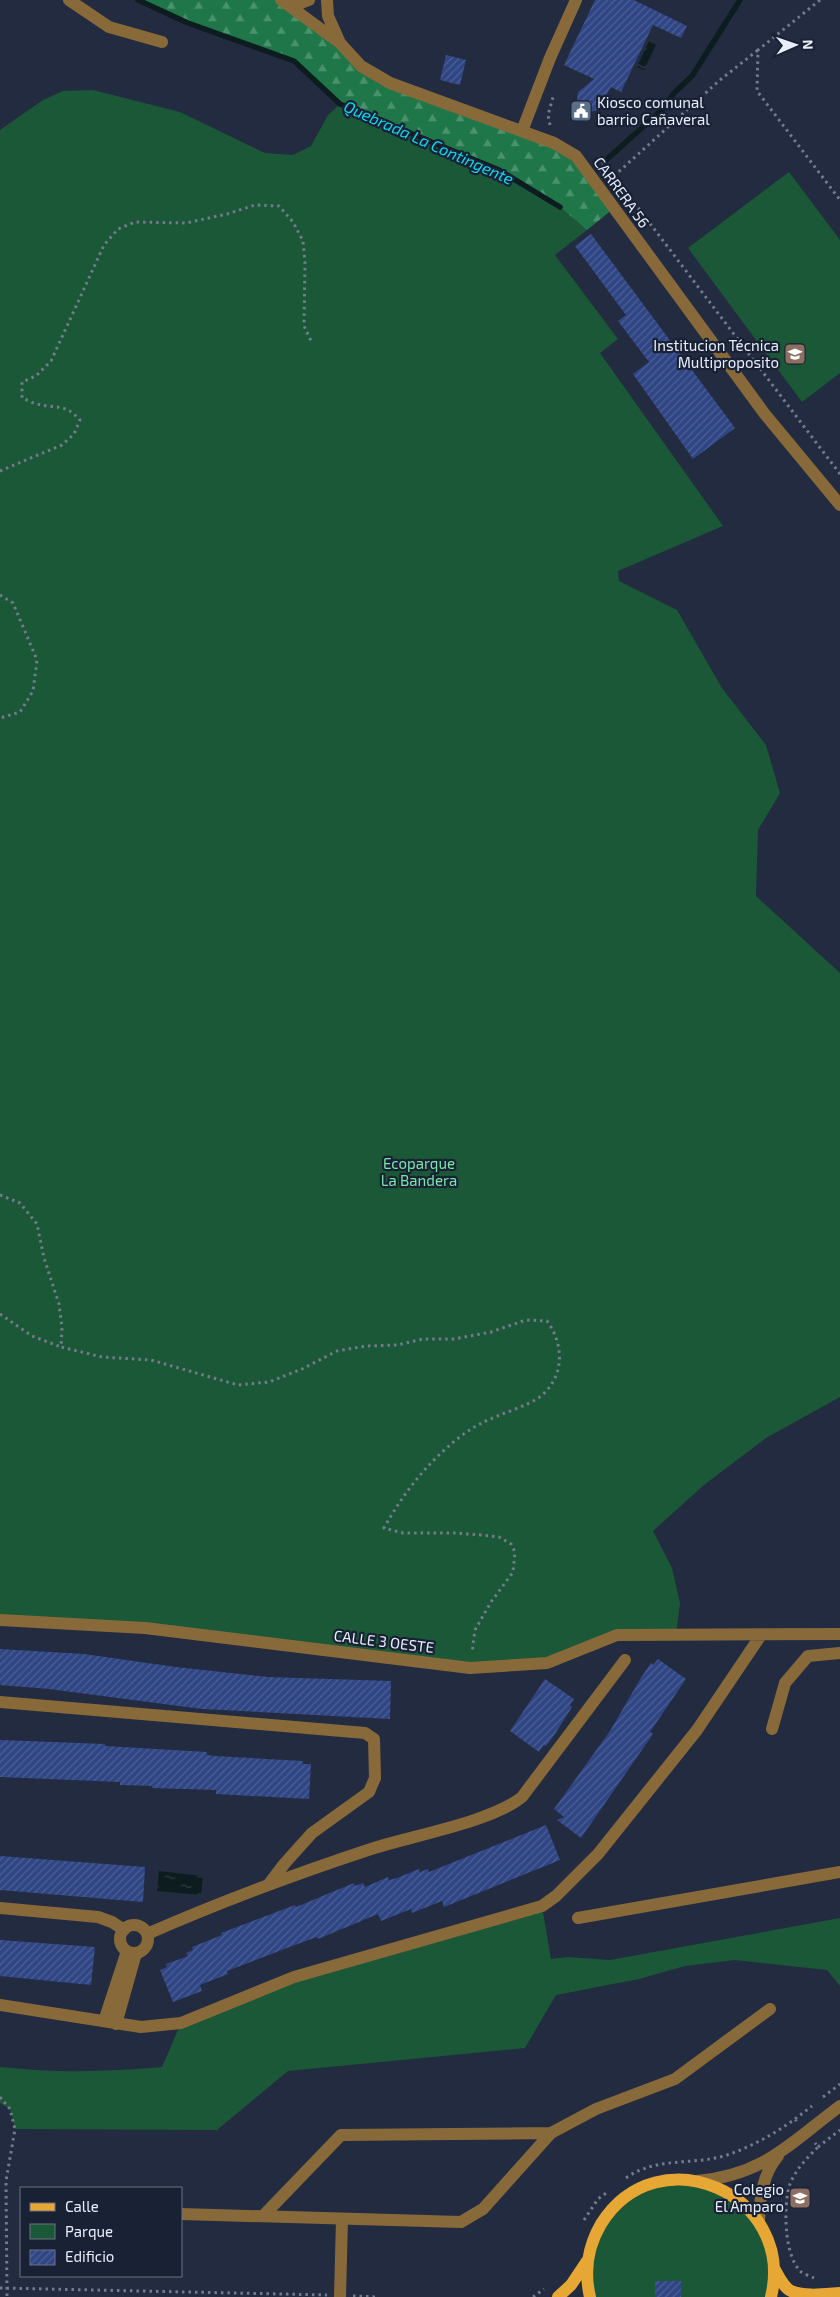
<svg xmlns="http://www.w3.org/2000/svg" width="840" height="2297" viewBox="0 0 840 2297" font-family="'Exo 2',sans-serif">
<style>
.green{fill:#1b5837}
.forest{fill:url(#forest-firs)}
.water{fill:url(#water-ripples)}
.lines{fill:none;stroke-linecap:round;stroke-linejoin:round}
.stream{stroke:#0d1d1f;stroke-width:5.5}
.building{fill:url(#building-hatch)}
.path{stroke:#737b8c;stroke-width:3;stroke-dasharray:2.5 4;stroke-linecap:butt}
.minor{stroke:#886a3a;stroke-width:12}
.major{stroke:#e6a734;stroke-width:12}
.labels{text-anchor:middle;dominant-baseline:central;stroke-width:4.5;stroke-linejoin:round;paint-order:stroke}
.poi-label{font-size:15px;fill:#e8eefc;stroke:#192135;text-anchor:end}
.street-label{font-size:15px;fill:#e8eefc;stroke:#192135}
.park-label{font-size:15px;fill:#79e8a6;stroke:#192135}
.water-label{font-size:16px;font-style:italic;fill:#08dbef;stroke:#192135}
</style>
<defs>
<pattern id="forest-firs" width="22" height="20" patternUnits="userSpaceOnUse" patternTransform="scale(1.25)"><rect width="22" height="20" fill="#1f7749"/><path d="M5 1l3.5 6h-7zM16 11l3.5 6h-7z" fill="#4a916d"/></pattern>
<pattern id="water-ripples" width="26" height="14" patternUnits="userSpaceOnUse" patternTransform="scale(1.25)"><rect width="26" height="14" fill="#0d1d1f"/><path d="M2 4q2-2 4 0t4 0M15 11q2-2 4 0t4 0" fill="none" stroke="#303e40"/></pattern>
<pattern id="building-hatch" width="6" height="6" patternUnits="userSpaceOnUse" patternTransform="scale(1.25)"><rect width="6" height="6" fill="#2f4584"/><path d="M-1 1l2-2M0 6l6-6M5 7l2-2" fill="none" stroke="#4d6096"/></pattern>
</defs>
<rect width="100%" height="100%" fill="#222b3f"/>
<path class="green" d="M93,90l87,22 85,41 28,2 18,-9 17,-31 12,-11 159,66 61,37 27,23 -32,25 63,84 -18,14 123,173 -105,45 1,10 58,29 45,78 44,57 14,48 -22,37 -2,66 84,77v424l-74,41 -62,47 -51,46 19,37 8,35 -4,32h-59l-70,28 -77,5 -325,-40 -145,-8v-1490l43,-30 20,-9z
M789,172l51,68v133l-38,29 -114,-154z
M542,1906l9,53 17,-2 42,3 230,-42v68l-13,-16 -92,-10 -50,6 -46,13 -83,16 -31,53 -237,23 -71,59 -202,-1 -5,-20 -10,-6v-36c56,6 106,5 162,0l19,-44 113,-46z
M645,2186h70l49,44 7,67h-181l6,-64z"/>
<path class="forest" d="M138,0h143l80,66 215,90 37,53 -26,21 -27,-23 -61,-37 -159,-66 -46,-43 -106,-38z"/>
<path class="water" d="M649,41l7,4 -12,25 -7,-3z
M159,1871l44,5 -2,19 -44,-4z"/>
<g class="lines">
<path class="stream" d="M138,0l50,23 106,38 46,43 159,66 61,37
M607,159l55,-49 12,-17 18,-17 48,-76"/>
</g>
<path class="building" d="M595,0h39l53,26 -6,12 -28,-13 -32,67 -10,-5 -13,23 -9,2 -8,-3 -4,-8 1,-9 16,-13 -30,-14z
M446,55l20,5 -6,25 -20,-5z
M591,234l144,194 -42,31 -60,-85 16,-12 -31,-41 8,-6 -51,-69z
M0,1649l84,5 92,13 92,10 123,4 -1,38 -188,-10 -153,-20 -49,-4z
M658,1659l28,20 -36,53 3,2 -72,104 -24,-18 7,-3 -10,-8 56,-78 32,-55 9,-13 2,2z
M545,1679l29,20 -4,6 2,2 -17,27 -9,12 -2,-1 -5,7 -29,-21z
M0,1740l105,4v2l102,6v3l8,1 88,5v3h8l-2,35 -93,-5v-4l-64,-2v-2l-32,-1v-3l-120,-5z
M546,1825l14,35 -116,47 -2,-6 -30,12 -1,-4 -30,12 -3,-7 -60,25 -1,-2 -30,11 -60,23 1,3 -28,11 2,6 -29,11 -13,-32 7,-3 -1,-3 22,-8 -2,-3 7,-3 -1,-3 30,-12 -1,-2 74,-28 1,2 58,-24 1,3 8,-3 2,4 23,-10 1,3 8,-2 22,-9 1,3 8,-3 1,3z
M0,1856l145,11 -2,35 -143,-12z
M0,1940l95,7 -4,38 -91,-9z
M655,2281h26v16h-26z"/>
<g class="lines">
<path class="path" d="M820,0l-62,50 -1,41 83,109
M550,125l-2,-10 5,-18
M598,157l16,19 226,298
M614,176l106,-96 38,-30
M0,471l62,-26 12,-11 6,-14c-15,-17 -24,-11 -43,-16 -5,-1 -10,-4 -15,-6v-16l14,-6 15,-15 53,-116 14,-16 17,-7 51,1 41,-9 28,-9 24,1 14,16 10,19 2,21 -1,64 8,17
M0,595l13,8 24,57 -4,31 -13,21 -20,6
M0,1195l20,8 17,21 7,34 15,46 3,24 -1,19 41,10 49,3 87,25 31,-3 33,-13 35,-18 29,-5 31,-1 26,-6h31l37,-7 35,-12 21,1c17,23 18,55 -6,75 -14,11 -43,18 -59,27 -11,5 -23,14 -32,22 -27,23 -49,52 -66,83l19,5h51l27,2 18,2 12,7 4,8 -2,20 -22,30 -16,28 -3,23
M0,1314l32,22 29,11
M0,2097l10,12 5,20 -9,52 1,116
M823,2097l17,-13
M795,2119l17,-13
M818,2147l22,-17
M626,2178c31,-22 67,-12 101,-23 24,-8 47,-21 68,-36l3,4
M584,2220l14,-21 11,-8
M814,2278c-4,-2 -11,-4 -14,-7 -16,-17 -17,-66 -10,-87 6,-15 17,-26 28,-37l-3,-4
M0,2288l327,7
M353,2296l25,1
M533,2297l11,-8"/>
<path class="minor" d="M69,0l40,27 53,15
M281,0l59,43 21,23 29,17 164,60 22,13 188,257 76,92
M327,0l1,16 12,27
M291,7l18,-7
M522,131l28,-73 26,-58
M0,1620l145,8 325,40 77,-5 70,-28 223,-1
M0,1702l365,31 9,6 1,39 -6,14 -57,41 -27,30 -16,21
M772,1729l13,-46 23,-27 32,-3
M0,1908l98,9 14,5 12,8
M578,1918l262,-46
M120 1939a14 14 0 1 1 28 0a14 14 0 1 1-28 0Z
M147,1934c73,-32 148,-60 224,-85 39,-13 121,-27 151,-52l103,-137
M0,2005l141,22 40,-4 113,-46 248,-71 14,-10 42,-42 99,-124 64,-95
M104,2021l23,-70
M116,2024l20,-71
M697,2181c67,-6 92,-37 143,-75
M181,2214l280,8 22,-13 68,-76 45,-24 79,-30 95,-70
M263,2216l78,-81 210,-2
M759,2222c1,-24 3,-47 19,-66
M340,2297l2,-78"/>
<path class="major" d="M774,2268c4,7 9,19 17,23 14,6 34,3 49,2
M558,2297l13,-12 16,-24
M590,2297c-6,-25 -2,-51 11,-73 57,-91 195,-30 170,73"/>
</g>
<defs>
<g id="civic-square" transform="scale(1.125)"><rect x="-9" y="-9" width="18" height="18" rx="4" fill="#5c6f8a" stroke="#192135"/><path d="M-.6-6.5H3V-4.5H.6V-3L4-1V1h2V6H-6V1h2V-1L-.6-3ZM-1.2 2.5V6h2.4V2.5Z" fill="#fff"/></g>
<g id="school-square" transform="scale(1.125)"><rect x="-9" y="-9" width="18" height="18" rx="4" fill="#8d6e63" stroke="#192135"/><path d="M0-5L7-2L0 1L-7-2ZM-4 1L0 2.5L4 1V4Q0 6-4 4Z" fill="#fff"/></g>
</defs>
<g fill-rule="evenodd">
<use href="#civic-square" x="581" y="111"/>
<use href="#school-square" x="795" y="354"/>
<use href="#school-square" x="800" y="2198"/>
</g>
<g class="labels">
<g class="poi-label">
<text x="597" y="102" text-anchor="start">Kiosco comunal<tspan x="597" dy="17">barrio Cañaveral</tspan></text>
<text x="779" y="345">Institucion Técnica<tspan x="779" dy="17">Multiproposito</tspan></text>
<text x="784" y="2189">Colegio<tspan x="784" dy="17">El Amparo</tspan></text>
</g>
<g class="street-label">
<text transform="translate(622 192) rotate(54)">CARRERA 56</text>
<text transform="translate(384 1641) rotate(7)">CALLE 3 OESTE</text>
</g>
<g class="park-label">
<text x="419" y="1163">Ecoparque<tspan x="419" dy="17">La Bandera</tspan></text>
</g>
<g class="water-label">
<text transform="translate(429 142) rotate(24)">Quebrada La Contingente</text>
</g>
</g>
<rect x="20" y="2187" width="162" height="90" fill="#192135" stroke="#6c7385"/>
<rect x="30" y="2203" width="25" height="8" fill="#e6a734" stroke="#6c7385"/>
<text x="65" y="2212" font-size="15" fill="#e8eefc">Calle</text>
<rect x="30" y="2224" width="25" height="15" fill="#1b5837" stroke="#6c7385"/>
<text x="65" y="2237" font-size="15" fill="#e8eefc">Parque</text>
<rect x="30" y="2250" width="25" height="15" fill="url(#building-hatch)" stroke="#6c7385"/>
<text x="65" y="2262" font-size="15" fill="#e8eefc">Edificio</text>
<g transform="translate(795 45) rotate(88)" stroke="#192135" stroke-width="4" paint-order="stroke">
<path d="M0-4L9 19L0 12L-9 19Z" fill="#e8eefc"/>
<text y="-8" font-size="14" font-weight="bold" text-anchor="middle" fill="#e8eefc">N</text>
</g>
</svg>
